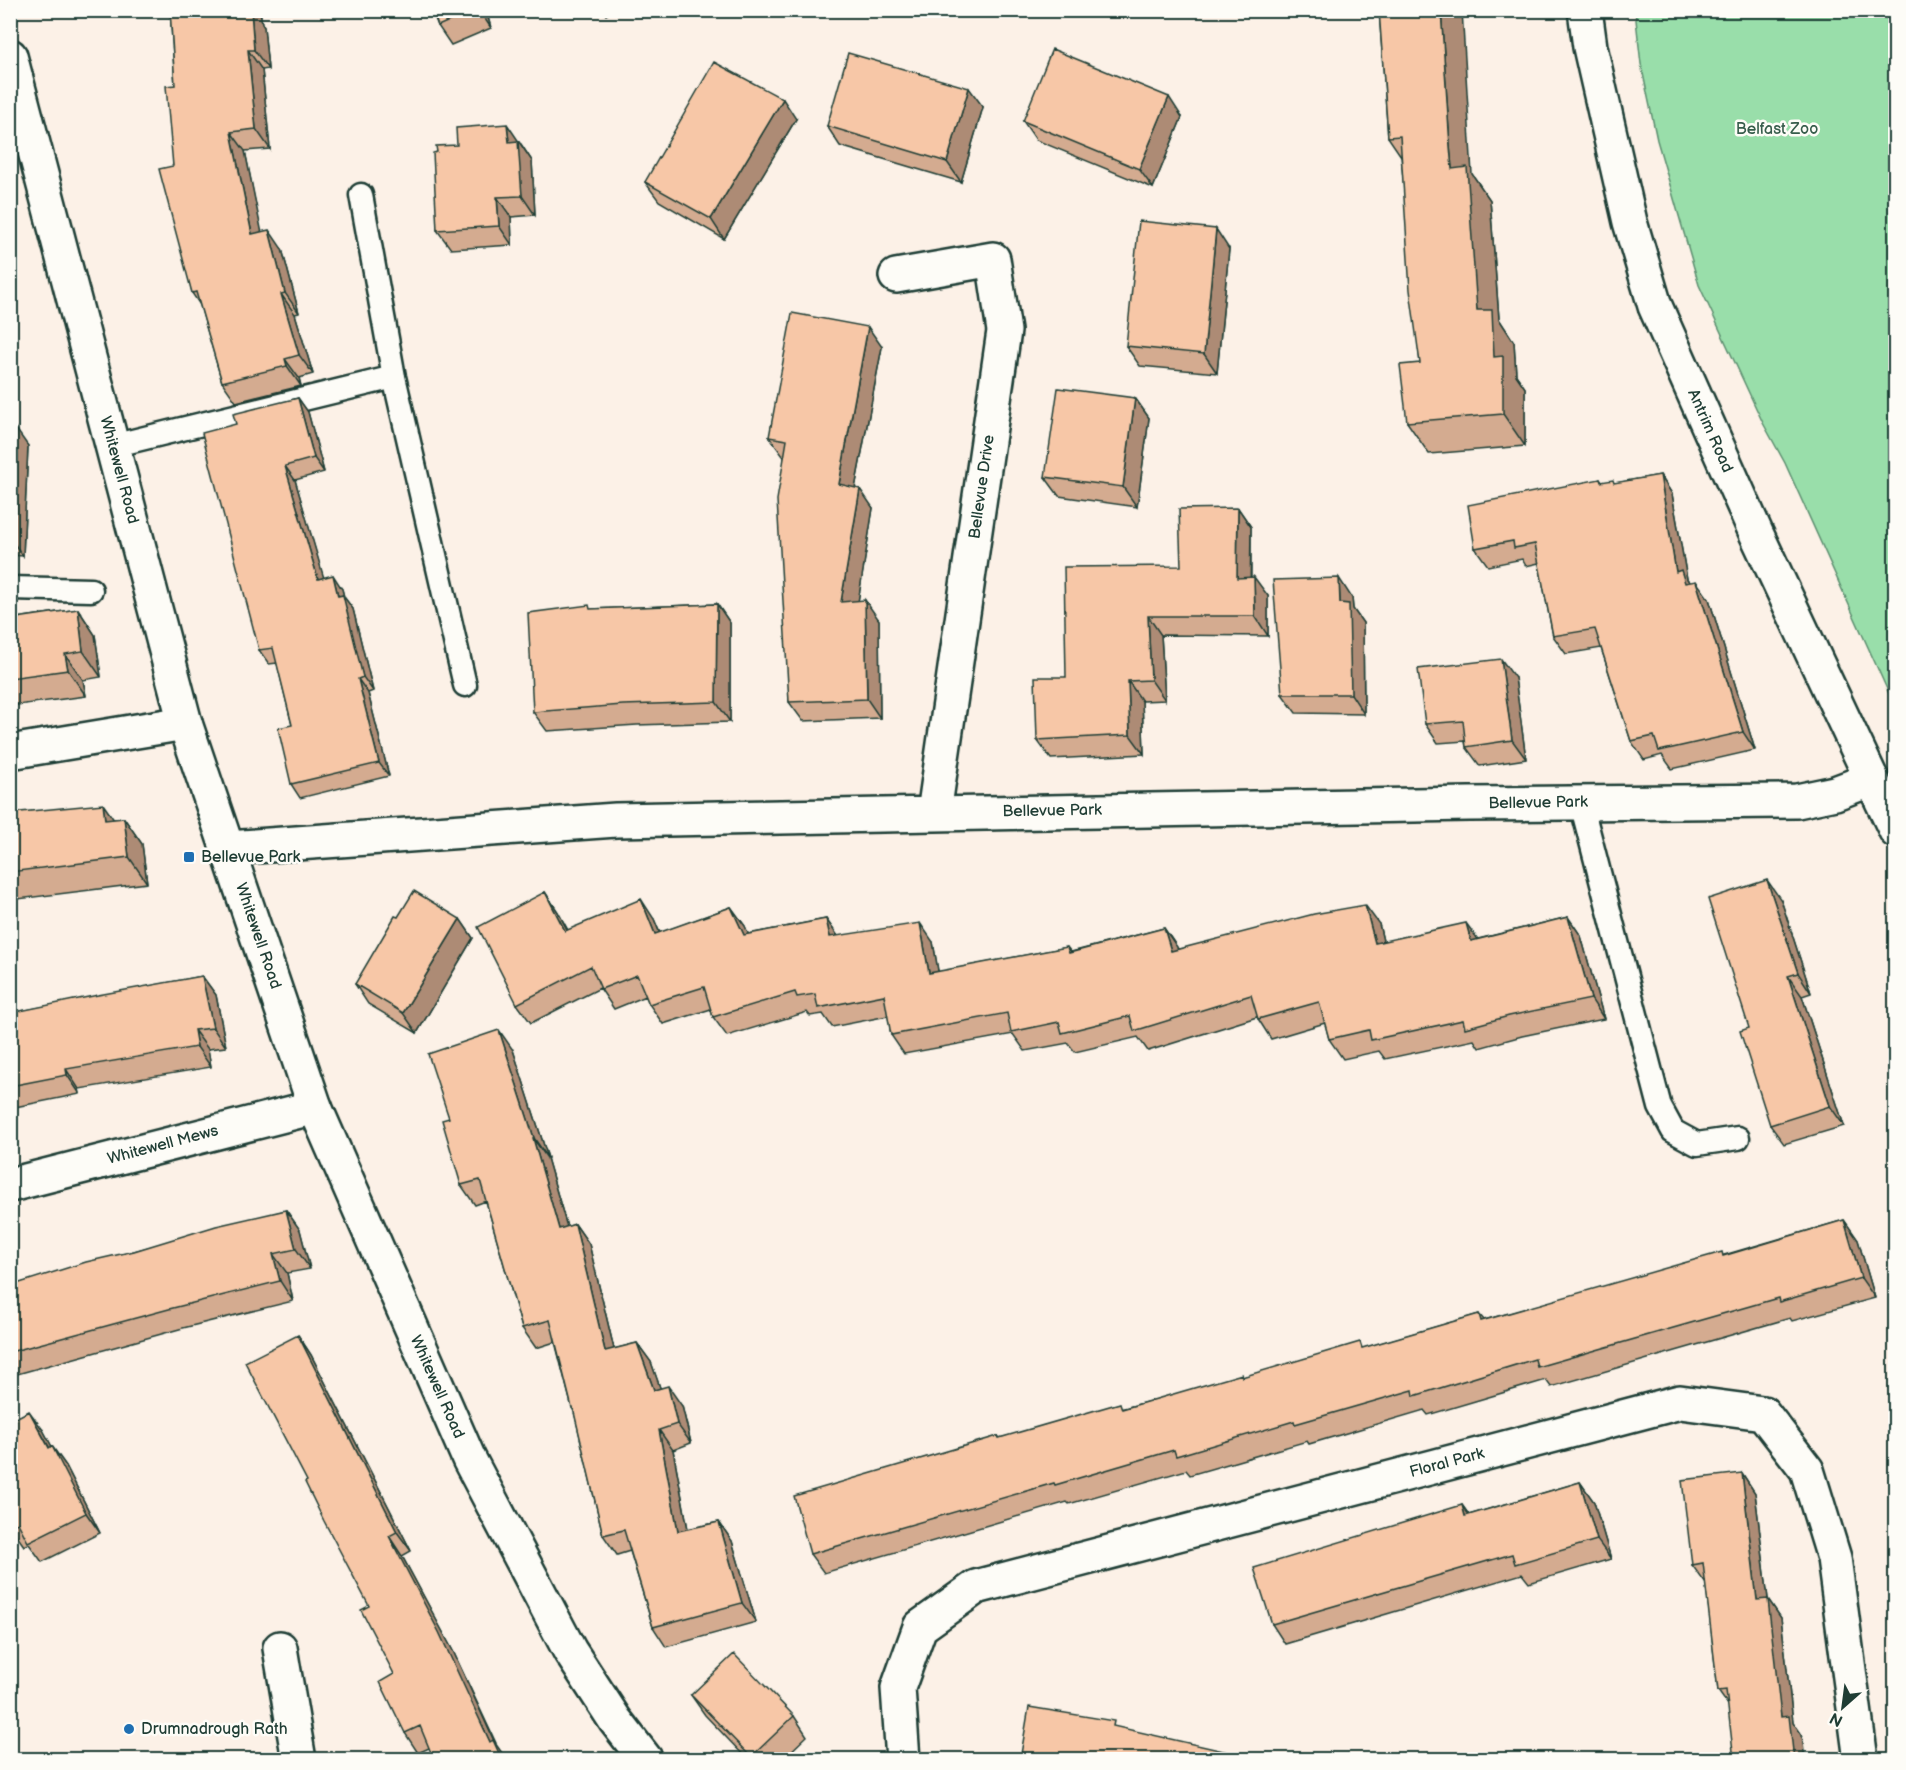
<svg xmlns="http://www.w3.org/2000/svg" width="1906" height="1770" viewBox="0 0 1906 1770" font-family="'Balsamiq Sans',sans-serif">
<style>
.green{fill:#99deaa;stroke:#5c8e6f;stroke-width:1.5}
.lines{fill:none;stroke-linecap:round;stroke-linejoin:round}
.service-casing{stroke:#1f3d34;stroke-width:27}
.minor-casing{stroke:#1f3d34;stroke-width:38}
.tertiary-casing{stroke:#1f3d34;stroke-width:38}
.primary-casing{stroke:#1f3d34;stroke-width:38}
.service{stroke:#fdfcf7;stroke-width:22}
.minor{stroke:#fdfcf7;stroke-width:33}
.tertiary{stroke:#fdfcf7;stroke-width:33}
.primary{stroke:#fdfcf7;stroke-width:33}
.wall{fill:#d4ab90;stroke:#1f3d34;stroke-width:1.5}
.shaded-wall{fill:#ad8b75;stroke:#1f3d34;stroke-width:1.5}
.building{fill:#f7c7a7;stroke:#1f3d34;stroke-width:1.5}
.poi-dot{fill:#1f6fb2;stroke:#fdfcf7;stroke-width:2}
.labels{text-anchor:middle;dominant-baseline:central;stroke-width:5;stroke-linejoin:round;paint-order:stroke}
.park-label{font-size:16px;fill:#375d4c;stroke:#fdfcf7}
.street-label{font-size:16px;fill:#1f3d34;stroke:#fdfcf7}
.poi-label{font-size:16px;fill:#1f3d34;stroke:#fdfcf7;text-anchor:start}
</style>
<rect width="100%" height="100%" fill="#fcf1e7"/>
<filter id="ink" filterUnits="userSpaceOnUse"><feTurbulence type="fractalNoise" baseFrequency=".0167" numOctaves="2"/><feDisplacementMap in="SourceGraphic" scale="12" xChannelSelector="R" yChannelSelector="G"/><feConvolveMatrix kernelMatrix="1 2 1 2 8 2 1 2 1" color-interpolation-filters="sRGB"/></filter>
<g filter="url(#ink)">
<path class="green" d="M1635,11h260v696l-110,-244 -22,-40 -64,-138 -42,-145 -16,-76z"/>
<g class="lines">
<g class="service-casing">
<path id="service" d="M361,195l33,182 71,308
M112,446l282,-69
M10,588l81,2
M1581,803l79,304 13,24 24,13 41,-6"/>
</g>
<g class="minor-casing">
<path id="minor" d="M896,276l97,-17 11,72 -70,482
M10,752l175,-29
M228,848l388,-28 853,-16 328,-3 38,-8 37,-14
M10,1185l305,-78
M280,1648l19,112
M903,1760l-5,-72 22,-61 56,-40 704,-185 83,11 44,57 27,88 27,202"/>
</g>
<g class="tertiary-casing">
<path id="tertiary" d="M10,56l175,667 130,384 154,352 101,192 45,69 31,40"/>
</g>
<g class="primary-casing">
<path id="primary" d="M1585,10l5,37 40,175 25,84 101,227 140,298"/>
</g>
<use href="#service" class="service"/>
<use href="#minor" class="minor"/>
<use href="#tertiary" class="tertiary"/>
<use href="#primary" class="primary"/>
</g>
<path class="wall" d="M170,10h90l2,14 2,3 4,42 -6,1 8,79 -25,2 16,81 21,17 17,64 -4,1 18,60 -14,4 2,8 -65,16 -14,-20 -22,-77 -8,-12 -19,-127 2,-81z
M432,10h54l5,18 -40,17 -13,-19z
M603,10h11l-8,5z
M1379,10l93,164 18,26 9,119 15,23 2,33 9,13v58l-96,8 -22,-32 13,-59 -19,-207 -13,-19z
M983,107l-22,75 -121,-36 -13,-20z
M1182,117l-29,71 -117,-48 -13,-19z
M796,119l-72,120 -65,-38 -14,-19z
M521,144l11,17 3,54 -24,2 1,28 -61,4 -14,-19v-78l20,-7z
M1229,249l-12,124 -77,-7 -14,-20z
M882,347l-27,141 18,20 -15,93 21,19 1,98 -77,3 -14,-19 -5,-245 -1,-1 -14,-19z
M298,398l10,14 16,60 -29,8 28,97 19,12 2,8 9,12 20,82 -5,2 21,83 -89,22 -9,-14 1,-59 -15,-62 -8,1 -10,-14 -23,-226z
M1135,398l14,20 -12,89 -78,-11 -14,-19z
M10,426l18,20 -5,110 -13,-1z
M1660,475l12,19 15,85 3,3 19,17 46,151 -83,19 -10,-14 -18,5 -13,-19 -30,-93 -35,6 -13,-18 -14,-73 -13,3 -4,-7 -34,7 -13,-18 125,-69 2,3 14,1z
M1238,508l13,19v50l17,19v40l-107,-1 4,65 -23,1 2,53 -93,5 -14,-19 29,-63 115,-111z
M1352,598l1,11 10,14 1,91 -68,-1 -14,-19z
M717,604l13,19v99l-93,3 -90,6 -14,-19 59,-103z
M78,609l17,26 6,42 -18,3 3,16 -76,10v-87z
M1515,678l11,81 -46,7 -14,-19 -1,-6 -27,2 -13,-19z
M10,813l104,6 10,-1 18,26 5,39 -137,17z
M545,892l13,20 10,18 86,-11 6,14 71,-26 14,19 3,8 78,-15 12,17 95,6 5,30 129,-25 4,5 93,-24 14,21 201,-25 4,17 95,-2 90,-22 13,19 23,83 -82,17 -43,12 -5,-8 -89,19 -6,-8 -36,8 -14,-20 -4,-16 -54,16 -14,-22 -109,34 -10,-14 -63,15 -7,-9 -43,8 -12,-17 -109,20 -13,-19 -3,-19 -56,11 -9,-13 -13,2 -3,-4 -80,24 -14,-19 -2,-8 -48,15 -14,-20 -3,-8 -32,13 -14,-21 -69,35 -14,-19z
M1781,900l30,93 -9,3 42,130 -60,18 -14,-19z
M460,919l13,19 -56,95 -49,-29 -13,-20z
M202,976l14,19 10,52 -18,2 3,18 -132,22 1,5 -70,14v-95z
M513,1050l35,108h-1l20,69 8,-3 14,20 25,105 23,-6 14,19 9,26 22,18 9,37 -18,7 15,79 31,-7 13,19 24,81 -90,25 -13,-20 -23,-76 -13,4 -14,-20 -29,-124 -2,-3 -17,-66 -19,6 -14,-20 -36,-127 -11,4 -14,-20z
M286,1210l14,20 10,39 -23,4 6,28 -110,27 -173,48v-90l124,-35z
M1844,1220l14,20 17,58 -83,23 -2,-3 -239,69 -5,-7 -118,35 -4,-5 -115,34 -2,-3 -117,34 -4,-5 -117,34 -2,-2 -243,71 -14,-19 188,-118 2,2 124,-30 119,-31 121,-29 115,-34 5,6 240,-65z
M298,1335l13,20 100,196 -9,5 51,95 43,92 -67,5 -11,5 -13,-20 -11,-59 -25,-68z
M43,1430l9,17 14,19 34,67 -58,29 -13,-18 -5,2 -14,-20z
M1742,1473l13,20 13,106 13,19 12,104 9,13 -74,-30 -10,-14 -12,-107 -14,-19z
M1580,1482l14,20 17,57 -82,24 -7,-9 -237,70 -13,-20 190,-119 7,10z
M691,1695l103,21 13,20 -25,24h-34l-43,-45z"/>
<path class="shaded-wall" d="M251,10h9l2,14 2,3 4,42 -14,-19z
M479,10h7l5,18z
M1441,10h21l10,164 18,26 9,119 15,23 2,33 9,13v58l-22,-32 -9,-57 -17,-47 -25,-141 -2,-23z
M248,50l14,20 8,79 -14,-20z
M969,88l14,19 -22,75 -14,-20z
M1169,97l13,20 -29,71 -14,-19z
M783,99l13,20 -72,120 -13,-20z
M507,124l25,37 3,54 -13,-19 -13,-54z
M231,132l14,19 21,102 -14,-19z
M497,197l14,20 1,28 -13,-19z
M1216,229l13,20 -12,124 -13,-19z
M269,230l13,19 17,64 -14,-20z
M281,294l14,20 18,60 -14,-19z
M868,327l14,20 -30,157 -13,-20z
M285,359l14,19 2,8 -14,-20z
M298,398l10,14 16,60 -10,-14z
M1135,398l14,20 -12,89 -14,-20z
M14,426l14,20 -5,110 -13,-18z
M285,466l10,14 33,112 -10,-13z
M1660,475l12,19 15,85 7,10 4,13 -22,-30z
M860,489l13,19 -18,113 -14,-19z
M1238,508l13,19 -1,70 -13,-19z
M333,575l9,14 2,8 9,12 20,82 -10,-14 -25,-81z
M1254,577l14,19v40l-13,-20z
M1339,578l13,20 1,11 10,14 1,91 -13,-20 -11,-91z
M1696,581l13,18 46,151 -12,-18z
M865,600l14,20 1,98 -13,-19z
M717,604l13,19v99l-14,-20z
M78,609l17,26 6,42 -18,-26z
M1148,616l13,19 4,65 -14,-20z
M65,654l18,26 3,16 -18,-26z
M1501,659l14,19 11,81 -14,-19z
M358,679l10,14 21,83 -10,-13z
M1128,681l14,20 2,53 -14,-19z
M103,804l18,26 -16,-10z
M124,818l18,26 5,39 -18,-26z
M1767,880l14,20 30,93 -13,-20z
M545,892l13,20 20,39 -13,-20z
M641,899l13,20 14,35 -13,-20z
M1365,905l14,19 9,38 -13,-19z
M731,907l14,19 12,29 -13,-20z
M1568,917l13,19 23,83 -13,-20z
M460,919l13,19 -56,95 -14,-20z
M826,919l13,19 -9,-1z
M920,923l13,19 9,51 -13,-20z
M1466,923l14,19 -9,-1z
M1164,928l13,19 7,24 -13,-20z
M202,976l14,19 10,52 -13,-19z
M1788,976l14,20 42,130 -14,-20z
M194,1030l14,19 3,18 -14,-20z
M499,1030l14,20 35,108 -14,-20z
M66,1069l13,20 1,5 -13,-19z
M533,1138l14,20 26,90 -14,-19z
M286,1210l14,20 10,39 -14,-20z
M1844,1220l14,20 17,58 -14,-20z
M575,1224l14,20 30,126 -14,-19z
M273,1254l14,19 6,28 -13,-20z
M298,1335l13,20 100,196 -14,-19z
M637,1343l14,19 17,48 -14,-20z
M668,1386l14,20 9,37 -14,-19z
M29,1411l14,19 14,26 -5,-10 14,20 34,67 -14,-20z
M659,1430l14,20 19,101 -14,-20z
M1742,1473l13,20 13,106 13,19 12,104 9,13 3,25h-11l-13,-43 -24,-117z
M1580,1482l14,20 17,57 -14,-19z
M1462,1505l14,20 -11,-9z
M719,1522l13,19 24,81 -14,-19z
M389,1536l13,20 51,95 42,92 12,17h-5l-12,-18z"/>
<path class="building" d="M170,10h81l3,40h-6l8,79 -25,3 21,102 17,-4 16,63 -4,1 18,61 -14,4 2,7 -65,16 -26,-90 -4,1 -33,-124 14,-3 -7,-80 9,-1z
M432,10h42l-36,16z
M1379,10h62l9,136 2,23 15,-2 10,143h15l2,47 9,-1v58l-96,8 -7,-57 20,-2 -10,-73 -10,-154 -12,1z
M1052,49l117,48 -30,72 -116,-48z
M848,53l121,35 -22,74 -120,-36z
M714,62l69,37 -72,120 -66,-37z
M507,124l2,18 9,-1 4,55 -25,1 2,29 -62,4 -4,-77 4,-1 -1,-6 21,-1 -1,-17z
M1139,221l77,8 -12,125 -78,-8z
M792,313l76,14 -29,157 21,5 -19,113 24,-2 2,99 -78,3 -12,-202 10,-60 -18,-3z
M1058,388l77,10 -12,89 -78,-10z
M298,398l16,60 -29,8 33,113 15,-4 5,21 5,-1 20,82 -5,2 21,84 -88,21 -13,-56 14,-3 -19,-77 -14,2 -57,-217 34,-9 -3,-10z
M10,426h4l-4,89z
M1660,475l16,97 5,-2 4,13 11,-2 47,151 -84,19 -5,-15 -23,5 -36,-112 -42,7 -18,-92 -21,4 -1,-7 -38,7 -7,-43 132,-26 1,3 12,-2 1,3z
M1238,508l-1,70 17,-1 1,39h-107l3,64 -23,1 2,54 -93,5 -2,-63h31l-2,-110 117,-1 -2,-57z
M1339,578l1,25 9,1 2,90h-69l-9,-114z
M717,604l-1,98 -93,3 -90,7 -5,-99 61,-8 1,4z
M78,609l5,42 -18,3 3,16 -58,8v-59z
M1501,659l11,81 -46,7 -3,-26 -38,3 -7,-55z
M103,804l2,16 19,-2 5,39 -119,15v-59z
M1767,880l31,93 -10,3 42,130 -60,19 -30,-94 9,-3 -41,-129z
M414,891l46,28 -57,94 -48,-29 40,-68 3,1z
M545,892l20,39 76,-32 14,35 76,-27 13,28 82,-16 4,18 90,-14 9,50 138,-26 2,6 95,-25 7,23 143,-37 51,-9 10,38 91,-20 5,18 97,-24 23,82 -82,17 -44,12 -2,-8 -92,20 -2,-10 -40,9 -10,-37 -61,17 -7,-24 -117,36 -4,-15 -68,17 -3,-11 -48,10 -4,-19 -116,22 -7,-40 -66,13 -3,-14 -18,3 -2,-5 -82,25 -9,-30 -55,17 -12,-29 -36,14 -10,-23 -74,38 -39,-77z
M202,976l11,52 -19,2 3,17 -131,22 1,6 -57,11v-73l88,-18z
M499,1030l35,108h-1l26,91 16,-5 30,127 32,-8 17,47 14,-4 9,38 -18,6 19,101 41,-9 23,81 -89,24 -29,-97 -21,5 -30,-127h-1l-22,-88 -28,8 -42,-148 -19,5 -19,-65 7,-2 -21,-64z
M286,1210l10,39 -23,5 7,27 -111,28 -159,43v-66l76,-24 48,-11 82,-25z
M1844,1220l17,58 -82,24 -1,-4 -241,69 -2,-8 -121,37 -1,-6 -118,34 -1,-3 -118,35 -2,-6 -119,35 -1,-2 -244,71 -16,-58 204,-60 1,2 121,-35 2,6 120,-35v3l118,-35 2,6 117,-34 2,7 241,-69 1,4z
M298,1335l99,197 -8,4 50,96 51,110 3,-2 9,20h-68l-14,-34 -15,7 -25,-51 14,-8 -33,-64 8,-4 -45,-85 -19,-39 2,-1 -62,-119z
M29,1411l20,37 3,-2 34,67 -58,29 -10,-19 -8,3v-105z
M1742,1473l15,127 11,-1 13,118 8,-1 5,44h-60l-8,-70 -8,1 -15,-128 -11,2 -10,-85z
M1580,1482l17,58 -82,24 -3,-10 -240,70 -18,-56 208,-63 3,11z
M734,1654l60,62 -43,41 -60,-62z
M1029,1707l85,14 -1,5 150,34h-243z"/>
</g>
<g class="poi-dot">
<rect x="183" y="851" width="12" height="12" rx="3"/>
<circle cx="129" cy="1729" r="6"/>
</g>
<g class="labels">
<g class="park-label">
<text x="1777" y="129">Belfast Zoo</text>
</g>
<g class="street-label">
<text transform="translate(1710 431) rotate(66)">Antrim Road</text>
<text transform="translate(119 470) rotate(75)">Whitewell Road</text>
<text transform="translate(982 487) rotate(-82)">Bellevue Drive</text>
<text transform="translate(1538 803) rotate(-1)">Bellevue Park</text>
<text transform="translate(1052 811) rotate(-1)">Bellevue Park</text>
<text transform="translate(258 936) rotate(71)">Whitewell Road</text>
<text transform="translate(163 1145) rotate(-15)">Whitewell Mews</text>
<text transform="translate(437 1387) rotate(66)">Whitewell Road</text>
<text transform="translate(1447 1463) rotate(-15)">Floral Park</text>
</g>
<g class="poi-label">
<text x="201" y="857">Bellevue Park</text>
<text x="141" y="1729">Drumnadrough Rath</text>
</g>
</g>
<rect width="1906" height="1770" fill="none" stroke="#fdfcf7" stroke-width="36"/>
<rect x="18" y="18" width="1870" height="1734" fill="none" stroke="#1f3d34" stroke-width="2" filter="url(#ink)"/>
<g transform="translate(1843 1707) rotate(208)" stroke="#fdfcf7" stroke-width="4.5" paint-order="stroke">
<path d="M0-4.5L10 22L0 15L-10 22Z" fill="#1f3d34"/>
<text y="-9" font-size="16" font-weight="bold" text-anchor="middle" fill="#1f3d34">N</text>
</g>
</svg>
